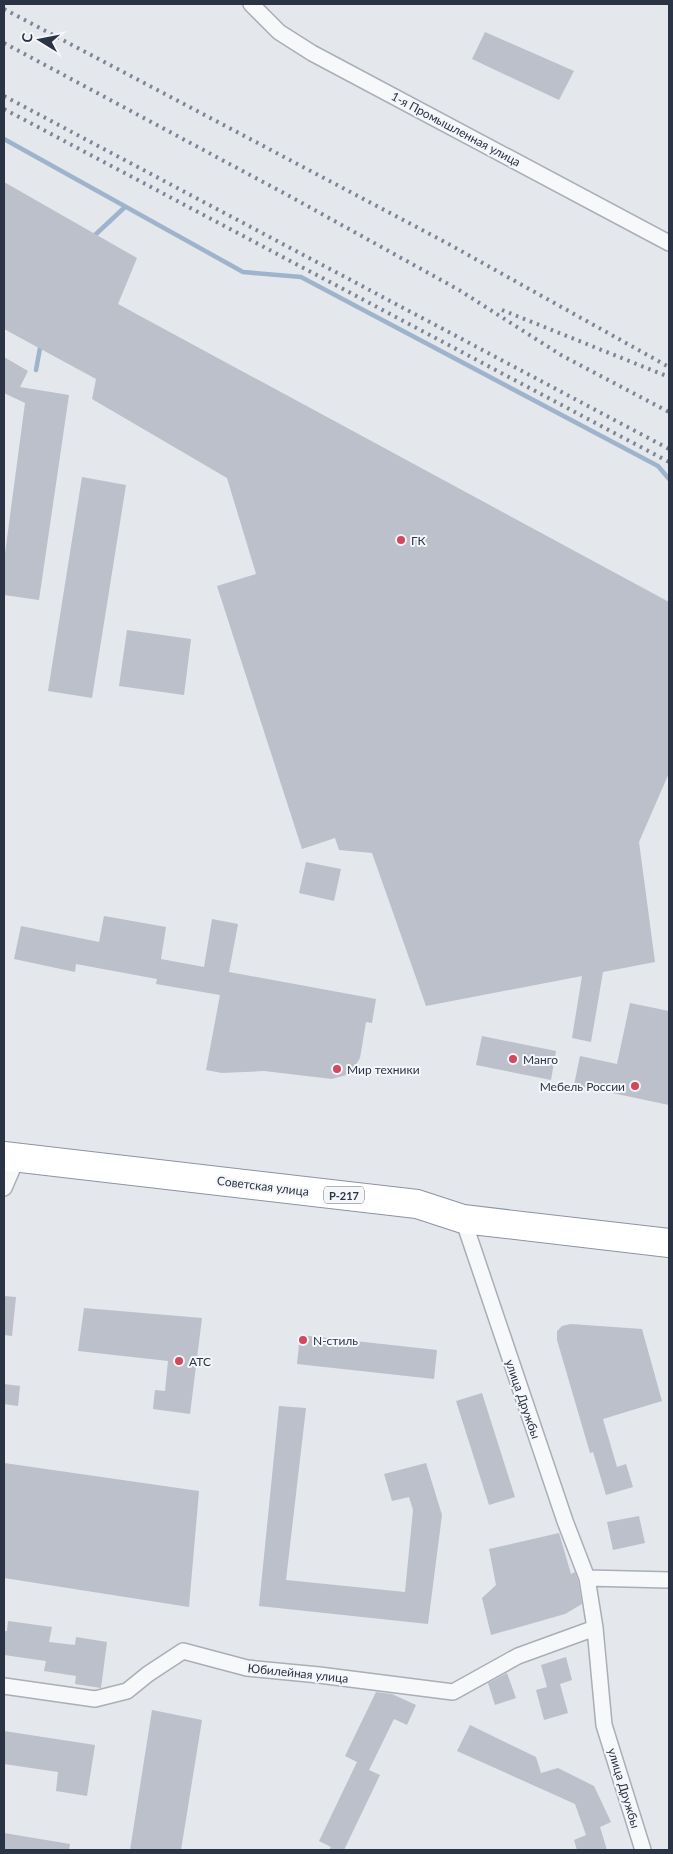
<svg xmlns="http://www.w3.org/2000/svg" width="673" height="1854" viewBox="0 0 673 1854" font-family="Lato,sans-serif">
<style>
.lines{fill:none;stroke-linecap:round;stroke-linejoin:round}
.stream{stroke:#9fb4cc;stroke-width:4.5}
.building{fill:#bbc0ca}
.street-casing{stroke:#a9aeb7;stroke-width:18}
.highway-casing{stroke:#8b94a3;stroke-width:30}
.street{stroke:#f7f8fa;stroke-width:15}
.highway{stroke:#fff;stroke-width:28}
.rail{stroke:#7d8696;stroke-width:4;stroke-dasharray:2.5 5;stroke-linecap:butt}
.poi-dot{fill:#d1495b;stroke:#f4f6f9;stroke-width:2}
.labels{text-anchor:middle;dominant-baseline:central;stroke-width:4;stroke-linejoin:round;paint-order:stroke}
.shield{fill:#f4f6f9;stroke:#676e7b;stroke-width:1}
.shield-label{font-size:11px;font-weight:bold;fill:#2b3445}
.street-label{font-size:12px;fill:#2b3445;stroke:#f4f6f9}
.poi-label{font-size:12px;fill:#2b3445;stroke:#f4f6f9;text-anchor:start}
</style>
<rect width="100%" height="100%" fill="#e4e7ec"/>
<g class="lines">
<path class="stream" d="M4,139l239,133 58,5 357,189 11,13
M95,235l30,-28
M36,370l4,-22"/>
</g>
<path class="building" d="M485,32l89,39 -15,29 -87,-41z
M4,182l133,76 -19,46 551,298v171l-30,69 16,120 -52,10 -12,70 -19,-4 10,-62 -156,30 -54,-153 -33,-3 -4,-12 -33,11 -85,-263 39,-12 -29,-96 -135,-79 4,-20 -92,-50z
M4,357l24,14 -8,16 49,8 -30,205 -35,-5v-34l21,-158 -21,-10z
M82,477l44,8 -34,213 -44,-7z
M127,630l64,9 -7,56 -65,-9z
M306,862l35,7 -7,32 -35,-8z
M104,916l62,11 -5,32 43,8 8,-48 26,5 -9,48 147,27 -4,24 -6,-1 -6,36 -10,16 -18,5 -68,-8 -42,2 -16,-3 14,-75 -64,-11 1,-5 -81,-15 -1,8 -61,-13 7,-33 78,16z
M630,1003l39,8v94l-95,-20 6,-29 37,8z
M482,1036l74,15 -5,29 -75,-15z
M4,1296l12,1 -4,39 -8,-1z
M84,1308l118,10 -12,96 -37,-5 2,-19 10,1 3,-30 -90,-10z
M571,1324l71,5 20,72 -59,18 14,48 9,-3 7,23 -27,8 -13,-43 -3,1 -33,-113v-9l5,-5z
M300,1335l137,15 -3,29 -137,-15z
M4,1384l16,2 -2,20 -14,-2z
M482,1393l33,104 -26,8 -33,-104z
M279,1406l27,2 -20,172 119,12 8,-82 -4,-13 -17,4 -8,-27 42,-11 16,52 -14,109 -169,-18z
M4,1463l195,28 -10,116 -185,-29z
M639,1516l6,27 -32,7 -6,-28z
M559,1533l12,41 4,-2 3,8 4,24 -17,10 -74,21 -9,-37 14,-13 -7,-36z
M8,1621l44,6 -3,15 26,3 1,-8 31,5 -6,46 -26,-4 1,-8 -32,-5 2,-10 -42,-6v-24h3z
M566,1657l6,23 -12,4 8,29 -24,7 -8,-30 11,-3 -6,-22z
M507,1673l9,25 -21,7 -7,-22z
M376,1692l16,2 24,11 -9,20 -13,-6 -25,51 11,5 -36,75h-15l2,-3 -12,-6 38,-79 -12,-6z
M152,1710l50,10 -21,130h-51z
M470,1725l66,32 5,16 17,-5 36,18 17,36 -11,5 7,23h-30l-3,-10 12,-5 -11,-31 -118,-53z
M4,1731l91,14 -8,51 -31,-5 2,-19 -54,-8z
M4,1833l66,11 -1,6h-65z"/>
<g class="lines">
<g class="street-casing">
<path id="street" d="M251,4l28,28 33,21 357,190
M4,1188l13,-30
M463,1219l102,302 22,57 8,50 9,97 39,125
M587,1578l82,2
M4,1686l91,13 32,-8 21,-17 35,-23 64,17 72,7 134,17 65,-36 77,-28"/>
</g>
<g class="highway-casing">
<path id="highway" d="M4,1156l413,48 46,15 206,24"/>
</g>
<use href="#street" class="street"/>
<use href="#highway" class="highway"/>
<path class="rail" d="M4,9l441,233 224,125
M4,43l289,155 166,92 102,65 108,57
M4,96l665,353
M4,109l665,353
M502,310l167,67"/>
</g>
<g class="poi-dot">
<circle cx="401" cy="540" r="5"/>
<circle cx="513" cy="1059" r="5"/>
<circle cx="337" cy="1069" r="5"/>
<circle cx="635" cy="1086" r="5"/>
<circle cx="303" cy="1340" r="5"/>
<circle cx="179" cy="1361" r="5"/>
</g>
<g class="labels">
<rect class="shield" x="324" y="1186.5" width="40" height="17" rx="4"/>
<g class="shield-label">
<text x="344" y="1195">Р-217</text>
</g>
<g class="street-label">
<text transform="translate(456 129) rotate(28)">1-я Промышленная улица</text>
<text transform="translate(263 1186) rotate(7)">Советская улица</text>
<text transform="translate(523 1399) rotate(71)">улица Дружбы</text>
<text transform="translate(298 1673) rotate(6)">Юбилейная улица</text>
<text transform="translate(624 1788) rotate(73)">улица Дружбы</text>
</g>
<g class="poi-label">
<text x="411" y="540">ГК</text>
<text x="523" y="1059">Манго</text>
<text x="347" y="1069">Мир техники</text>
<text x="625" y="1086" text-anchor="end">Мебель России</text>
<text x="313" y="1340">N-стиль</text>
<text x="189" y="1361">АТС</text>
</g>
</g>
<rect width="673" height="1854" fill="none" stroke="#2b3445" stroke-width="10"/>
<g transform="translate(40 40) rotate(280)" stroke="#f4f6f9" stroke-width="4" paint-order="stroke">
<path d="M0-4L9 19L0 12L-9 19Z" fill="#2b3445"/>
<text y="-8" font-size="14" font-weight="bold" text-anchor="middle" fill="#2b3445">С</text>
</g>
</svg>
